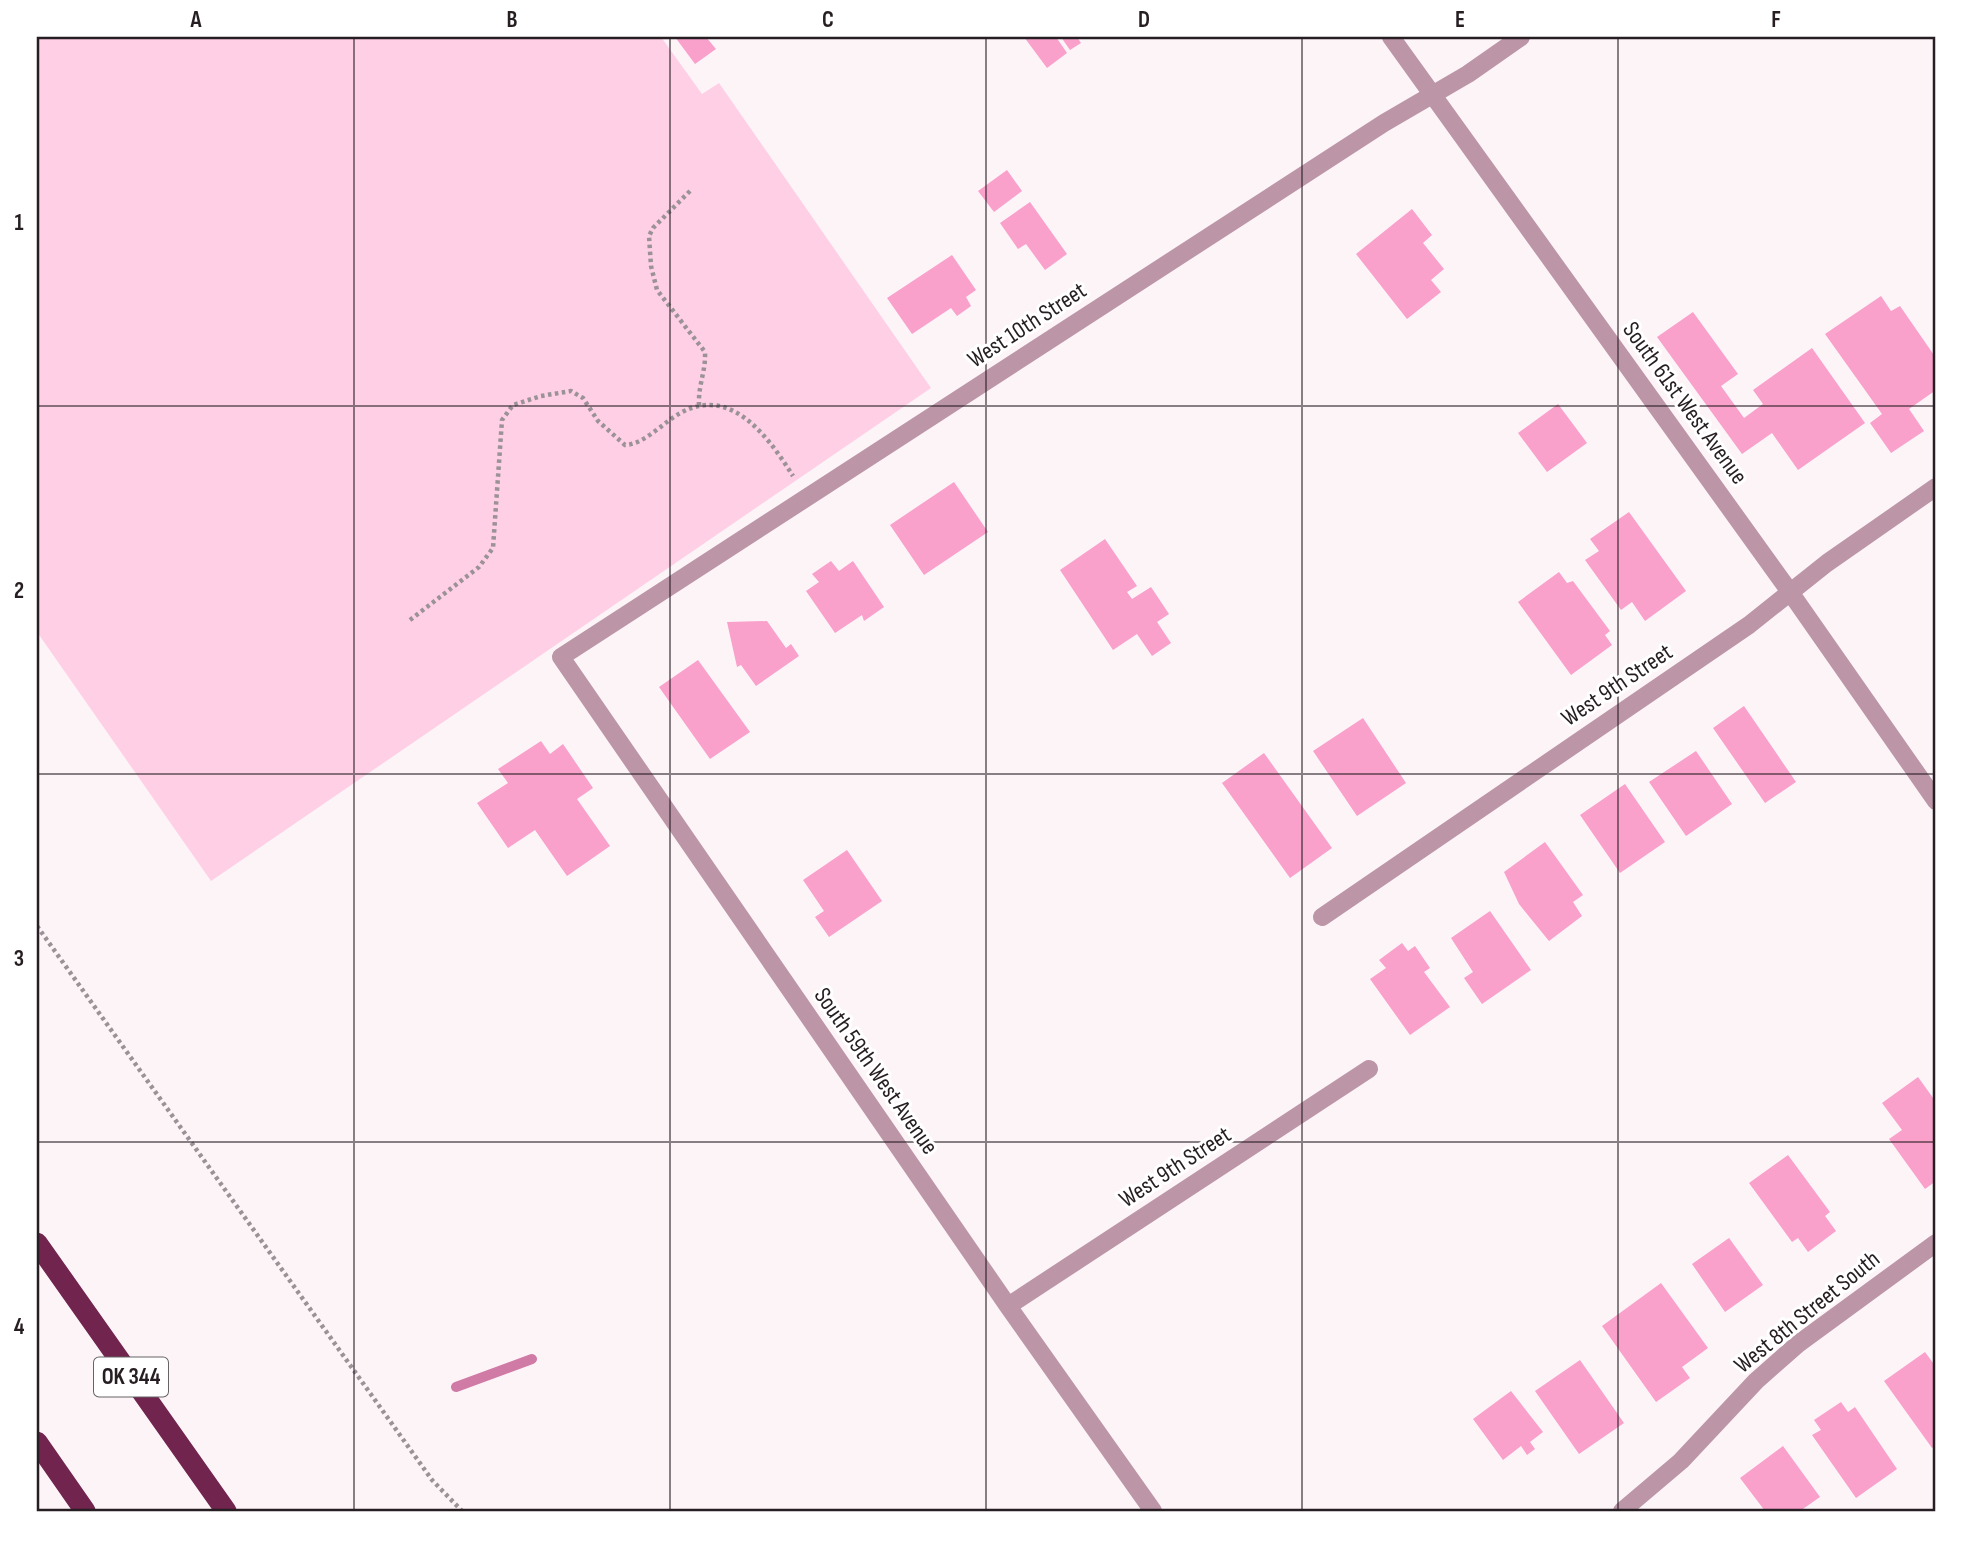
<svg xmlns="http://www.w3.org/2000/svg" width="1973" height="1548" viewBox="0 0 1973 1548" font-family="'Sofia Sans Condensed',sans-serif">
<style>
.green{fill:#ffcfe5}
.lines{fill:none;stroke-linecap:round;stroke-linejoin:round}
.stream{stroke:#d07ba6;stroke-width:10}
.building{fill:#f9a0cb}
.path{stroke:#9a9296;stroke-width:4.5;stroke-dasharray:3.5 3.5;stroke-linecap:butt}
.minor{stroke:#bc95a7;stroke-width:18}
.motorway{stroke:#70244e;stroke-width:21}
.grid{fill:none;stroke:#261e22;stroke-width:2;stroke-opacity:0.55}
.labels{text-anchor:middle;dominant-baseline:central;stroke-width:6;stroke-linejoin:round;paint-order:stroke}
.shield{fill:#fff;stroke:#676264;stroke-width:2}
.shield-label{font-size:23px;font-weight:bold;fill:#261e22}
.street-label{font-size:24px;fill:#261e22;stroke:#fff}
.neatline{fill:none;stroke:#261e22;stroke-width:2.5}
.grid-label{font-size:23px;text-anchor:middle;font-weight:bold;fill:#261e22}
</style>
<rect width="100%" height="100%" fill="#fdf4f8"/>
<path class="green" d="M37,37h624l41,57 17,-11 212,305 -720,493 -174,-249z"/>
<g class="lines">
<path class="stream" d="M456,1387l76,-28"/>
</g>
<path class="building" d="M675,37h31l10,12 -21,15z
M1024,37h32l11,16 -20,15z
M1061,37h16l4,6 -11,7z
M1007,170l15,21 -28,21 -16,-21z
M1030,202l37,52 -22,16 -19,-26 -8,5 -18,-26z
M1412,209l20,26 -9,8 21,26 -13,11 10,12 -34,27 -51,-65z
M952,255l24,35 -10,7 5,9 -14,10 -6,-8 -39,26 -25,-36z
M1881,296l10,15 9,-5 36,52v32l-27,19 15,22 -33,22 -21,-30 12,-9 -57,-80z
M1693,312l45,62 -17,12 23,32 19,-14 -10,-14 59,-42 53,75 -67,47 -26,-37 -30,21 -85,-117z
M1558,404l29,39 -40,29 -29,-39z
M954,482l34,50 -64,43 -34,-50z
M1629,512l57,79 -41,30 -13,-19 -11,8 -36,-50 14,-9 -9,-12z
M1105,539l32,47 -10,6 5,7 19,-12 18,27 -12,8 14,21 -19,13 -15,-22 -24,16 -53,-80z
M831,561l8,10 14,-10 31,46 -20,14 -2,-6 -27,18 -29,-42 13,-9 -7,-8z
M1559,572l8,11 6,-2 37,50 -5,4 7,10 -41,30 -53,-73z
M767,621l19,27 5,-4 8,12 -43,30 -15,-21 -4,2 -10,-45z
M698,660l52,72 -40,27 -51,-72z
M1744,706l52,76 -31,21 -52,-75z
M1363,718l43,65 -49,33 -44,-65z
M541,741l9,13 13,-10 30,44 -16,11 33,47 -43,30 -32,-46 -27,18 -31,-45 31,-20 -10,-14z
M1696,751l36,53 -46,32 -37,-54z
M1264,753l68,95 -42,30 -68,-95z
M1625,784l40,58 -45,31 -40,-58z
M1545,842l38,53 -10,7 9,14 -33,25 -30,-37 -15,-32z
M847,850l35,51 -53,36 -14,-20 9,-6 -21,-31z
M1490,911l41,59 -49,34 -18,-26 9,-6 -22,-34z
M1402,943l6,8 7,-5 15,22 -6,4 26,35 -40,28 -40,-56 16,-11 -7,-8z
M1918,1077l18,25v79l-11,8 -36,-50 13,-9 -20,-27z
M1788,1155l42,57 -5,4 11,15 -28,21 -10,-14 -6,4 -43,-59z
M1729,1238l34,47 -38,27 -33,-48z
M1661,1283l47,65 -26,19 8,11 -34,24 -54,-76z
M1925,1352l11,15v78l-4,3 -48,-67z
M1580,1360l44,63 -45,31 -44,-63z
M1511,1391l32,41 -13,10 5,7 -8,6 -6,-9 -18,14 -30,-41z
M1841,1402l7,10 7,-5 42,62 -41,29 -44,-63 9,-5 -7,-10z
M1783,1446l37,51 -20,14h-35l-25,-33z"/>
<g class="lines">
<path class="path" d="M690,191l-37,37 -4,8 2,30 6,24 48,62c1,19 -7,33 -6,53
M410,620l69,-53 14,-19 9,-128 11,-15 28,-9 30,-5 12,7 15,23 27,24c17,-1 32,-16 46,-26 55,-40 95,14 122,57
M37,926l395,554 30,31"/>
<path class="minor" d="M1391,37l399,555 146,209
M1322,917l427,-292 78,-62 109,-76
M1008,1306l361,-237
M1153,1511l-145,-205 -447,-649 823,-534 84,-49 53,-37
M1622,1511l59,-50 75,-80 42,-37 138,-101"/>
<path class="motorway" d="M37,1243l189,268
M37,1442l48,69"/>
</g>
<path class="grid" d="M354,37v1474M670,37v1474M986,37v1474M1302,37v1474M1618,37v1474M37,406h1899M37,774h1899M37,1142h1899"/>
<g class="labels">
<rect class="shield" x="94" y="1357.5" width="74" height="39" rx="5"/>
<g class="shield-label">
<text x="131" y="1377">OK 344</text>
</g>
<g class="street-label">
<text transform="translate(1027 325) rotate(-33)">West 10th Street</text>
<text transform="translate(1685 403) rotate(54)">South 61st West Avenue</text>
<text transform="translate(1617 685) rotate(-34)">West 9th Street</text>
<text transform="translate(876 1071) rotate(55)">South 59th West Avenue</text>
<text transform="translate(1175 1167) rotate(-33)">West 9th Street</text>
<text transform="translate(1807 1312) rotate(-39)">West 8th Street South</text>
</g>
</g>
<rect width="1973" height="1548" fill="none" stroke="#ffffff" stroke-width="77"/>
<rect x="38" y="38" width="1896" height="1472" class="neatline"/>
<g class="grid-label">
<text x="196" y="27">A</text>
<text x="512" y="27">B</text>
<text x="828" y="27">C</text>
<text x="1144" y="27">D</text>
<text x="1460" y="27">E</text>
<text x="1776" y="27">F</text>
<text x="19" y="230">1</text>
<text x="19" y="598">2</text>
<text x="19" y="966">3</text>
<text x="19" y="1334">4</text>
</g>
</svg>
